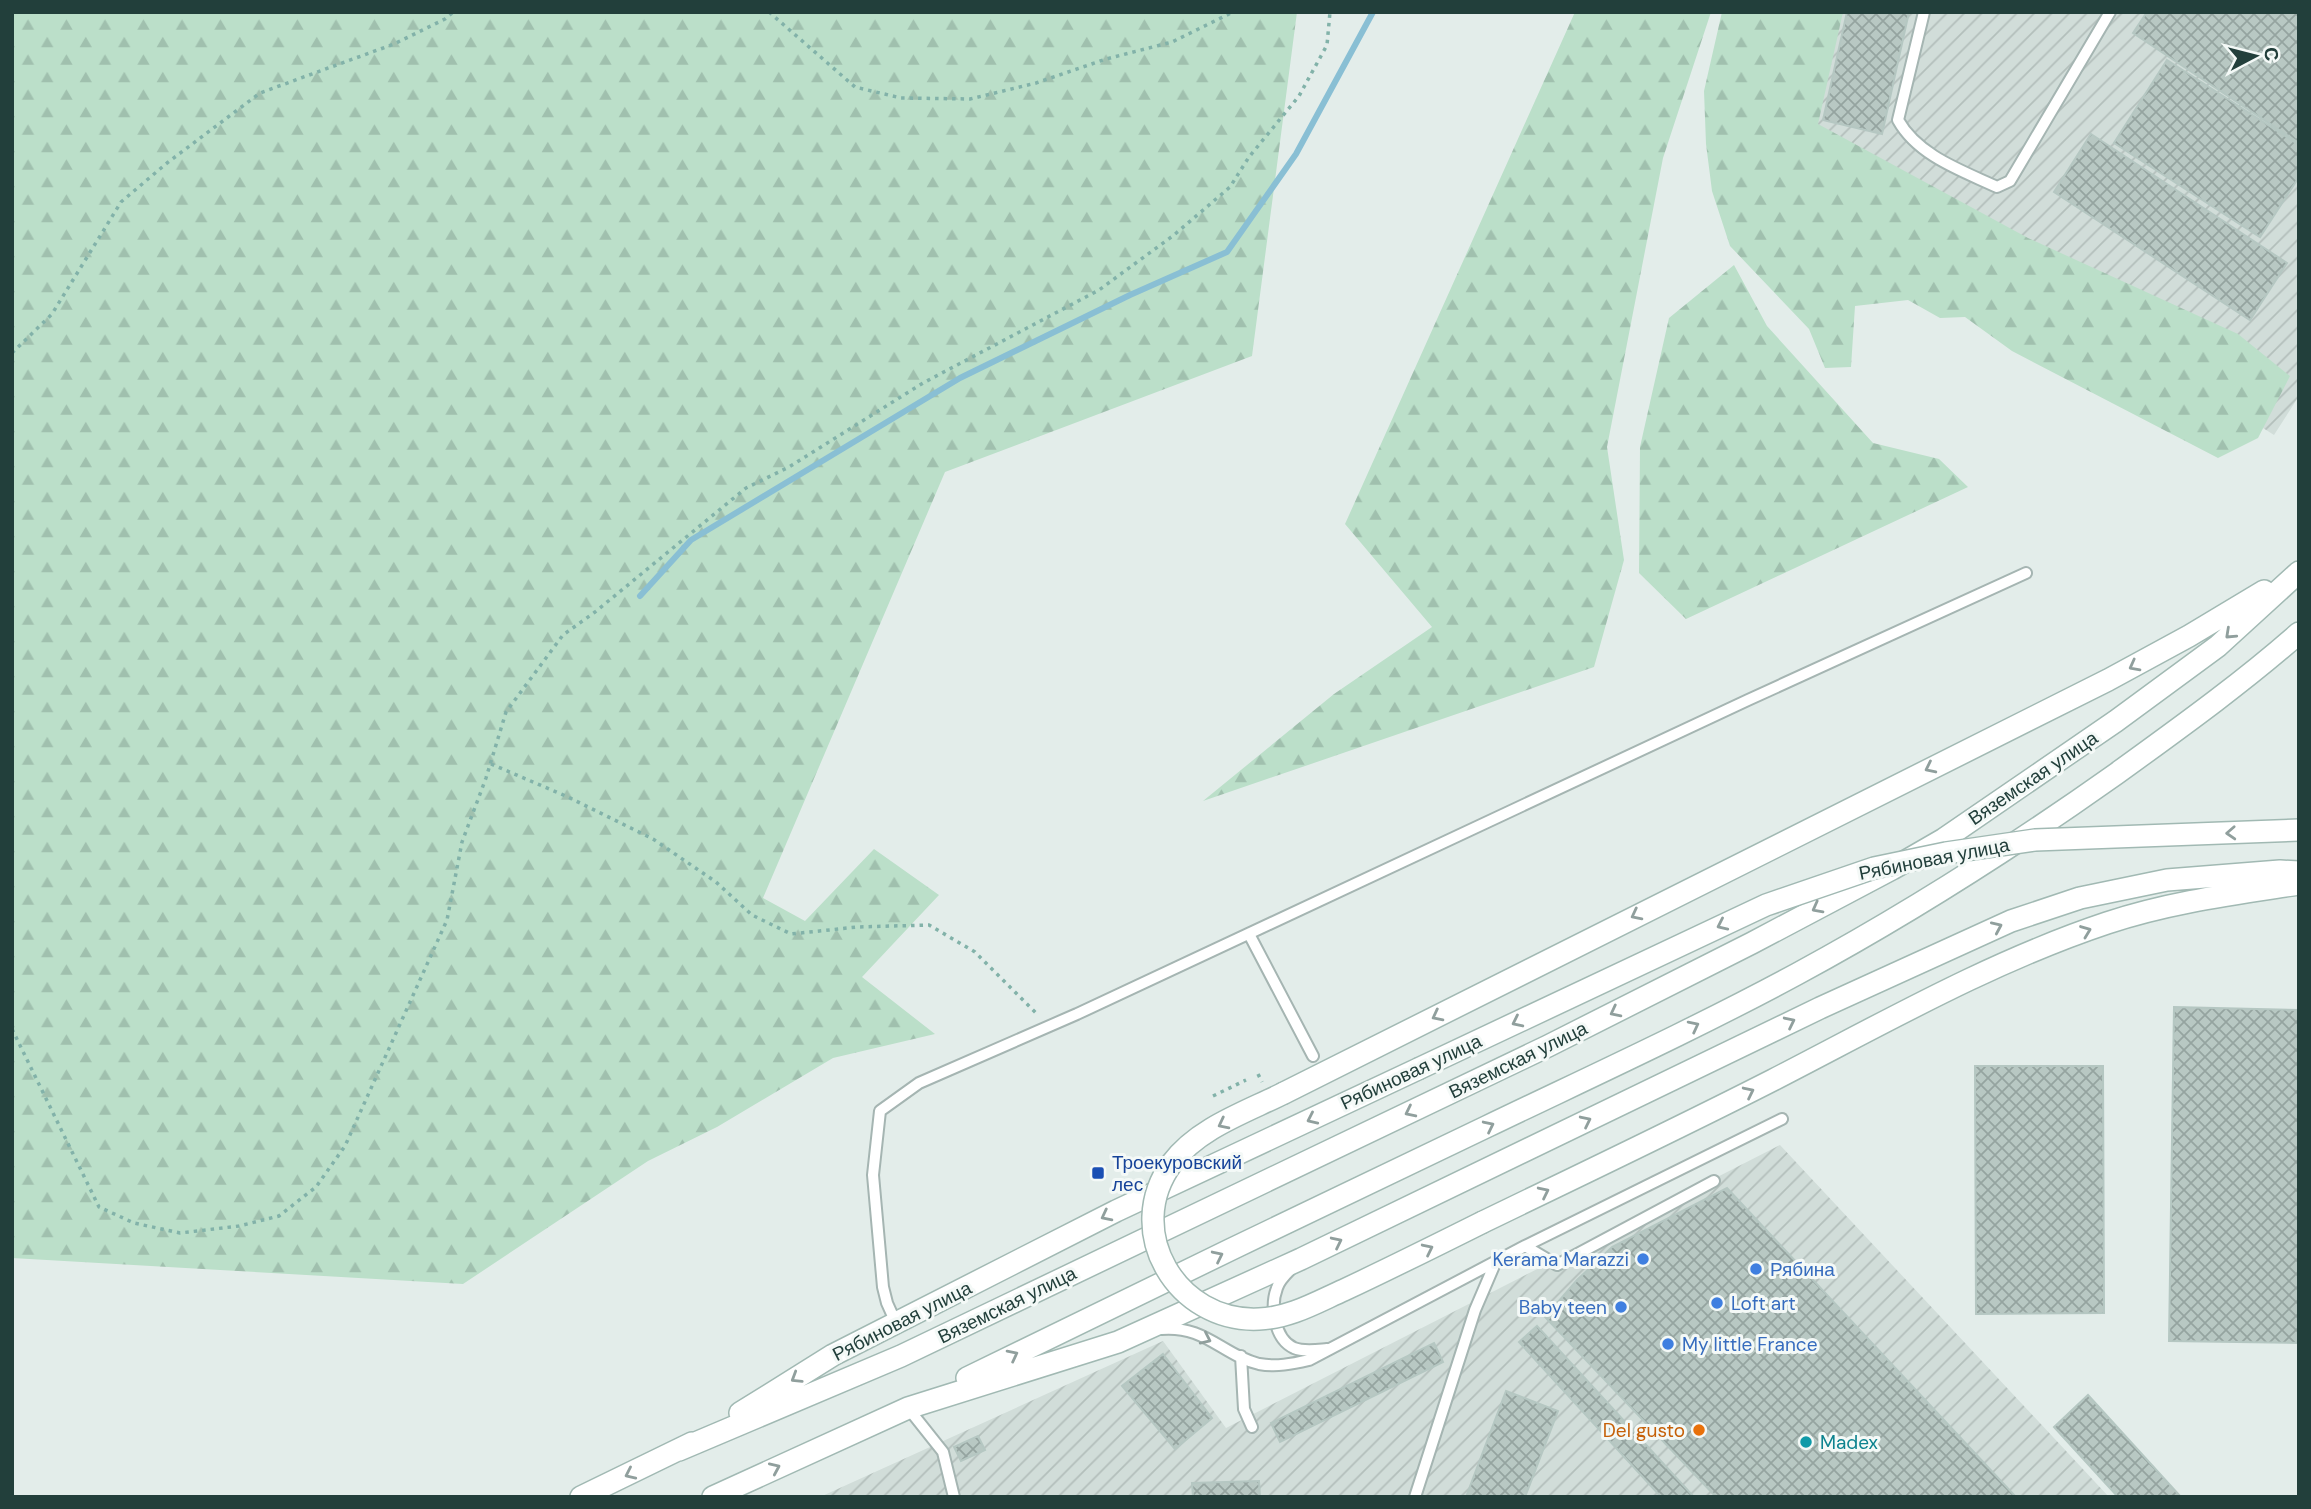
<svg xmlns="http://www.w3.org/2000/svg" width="2311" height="1509" viewBox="0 0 2311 1509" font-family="'DM Sans',sans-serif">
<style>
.industrial{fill:url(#industrial-furrows)}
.forest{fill:url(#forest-firs)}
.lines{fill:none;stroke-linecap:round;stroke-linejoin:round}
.stream{stroke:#89bfd4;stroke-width:6}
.building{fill:url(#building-cross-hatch);stroke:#b5c7c2;stroke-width:2}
.lane-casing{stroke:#a5b5b2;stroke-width:14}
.secondary-casing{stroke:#a1b9b3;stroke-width:24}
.path{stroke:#82b2a9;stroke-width:3.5;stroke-dasharray:3.5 5;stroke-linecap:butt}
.lane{stroke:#fff;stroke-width:10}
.secondary{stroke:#fff;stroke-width:21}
.secondary-bridge-casing{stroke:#a1b9b3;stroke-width:24;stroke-linecap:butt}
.secondary-bridge{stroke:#fff;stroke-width:21}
.oneway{stroke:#909f9d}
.transit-dot{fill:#1a4fb4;stroke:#f4f9f7;stroke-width:2.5}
.shop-dot{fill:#3f7fe0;stroke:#f4f9f7;stroke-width:2.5}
.food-dot{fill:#e8710a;stroke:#f4f9f7;stroke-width:2.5}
.culture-dot{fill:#0f9aa8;stroke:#f4f9f7;stroke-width:2.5}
.labels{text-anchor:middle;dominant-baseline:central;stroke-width:6;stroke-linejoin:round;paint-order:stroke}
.street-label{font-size:19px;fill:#223f3b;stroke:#f4f9f7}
.transit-label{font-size:19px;fill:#164399;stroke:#f4f9f7;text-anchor:start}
.shop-label{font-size:19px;fill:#366cbe;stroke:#f4f9f7;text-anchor:start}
.food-label{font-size:19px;fill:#c56008;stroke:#f4f9f7;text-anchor:end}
.culture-label{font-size:19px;fill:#0d838f;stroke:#f4f9f7;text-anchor:start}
</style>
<defs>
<pattern id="industrial-furrows" width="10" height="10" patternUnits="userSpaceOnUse" patternTransform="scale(1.75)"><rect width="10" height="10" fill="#d1ddd9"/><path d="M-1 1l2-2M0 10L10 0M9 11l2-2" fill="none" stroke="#b3bfbb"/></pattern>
<pattern id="forest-firs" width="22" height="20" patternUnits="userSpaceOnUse" patternTransform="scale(1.75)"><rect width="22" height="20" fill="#bbdfc9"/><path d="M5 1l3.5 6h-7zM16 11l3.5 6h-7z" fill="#a0c0ae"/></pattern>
<pattern id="building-cross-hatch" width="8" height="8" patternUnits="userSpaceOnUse" patternTransform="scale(1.75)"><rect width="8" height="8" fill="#b8c8c3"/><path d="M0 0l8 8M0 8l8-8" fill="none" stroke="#95a4a0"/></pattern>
</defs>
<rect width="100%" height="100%" fill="#e3edea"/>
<path class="industrial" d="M1816,12h483v384l-25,39 -478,-303z
M1780,1145l329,352h-1289l343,-156 63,87z"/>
<path class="forest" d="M12,12h1285l-45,344 -307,116 -182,426 42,23 69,-72 65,46 -77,82 73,57 -102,24 -116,69 -69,34 -185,123 -451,-26z
M1575,12h136l-48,146 -56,289 17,113 -30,107 -391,134 131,-107 98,-67 -87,-103z
M1722,12h121l-25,112 210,114 210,96 52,42 -32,62 -40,20 -206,-107 -47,-34 -25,1 -32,-18 -53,6 -4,61 -26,1 -16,-39 -79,-83 -18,-55 -6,-47 -2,-53z
M1734,265l33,61 106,117 66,16 29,28 -282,132 -47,-46 1,-126 29,-129z"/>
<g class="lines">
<path class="stream" d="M640,596l51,-56 269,-162 170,-83 97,-43 69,-98 77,-142"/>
</g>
<path class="building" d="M1847,12h62l-27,122 -59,-14z
M2147,12h152v131l-166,-110z
M2167,60l132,85v32l-39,60 -146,-94z
M2091,134l196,129 -37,57 -196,-128z
M2174,1007l125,3v333l-130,-2z
M1975,1066h128l1,247 -128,1z
M1727,1188l289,309h-300l-171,-180 32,-37 35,-33z
M1537,1326l157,171h-33l-142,-155z
M1434,1343l9,19 -163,80 -9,-19z
M1163,1354l49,64 -37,31 -53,-63z
M1506,1391l52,20 -33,86h-59z
M2088,1395l93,102h-63l-64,-70z
M978,1436l7,14 -24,11 -7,-14z
M1259,1481l1,16h-67l-1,-14z"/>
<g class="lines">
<g class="lane-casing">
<path id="lane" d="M1924,12l-26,108c20,36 65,51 99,67l13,-6 100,-169
M1249,934l64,122
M1525,1246l32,19 157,-84
M1290,1270c-5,5 -11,11 -13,18 -7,18 -3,51 17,60 10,4 22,2 33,1
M896,1323l-9,-20 -4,-16 -10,-112 7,-64 39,-28 158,-69 671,-314 278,-127
M1161,1329c44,-4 61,26 98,35 17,3 33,0 50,-4l216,-114 257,-127
M1241,1356l3,53 8,18
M908,1408l35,44 11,45
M1415,1497l60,-187 21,-49"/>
</g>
<g class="secondary-casing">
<path id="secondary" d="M1284,1093l824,-413 81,-44 75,-45
M1483,1222c97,-47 194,-93 290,-142 109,-56 217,-118 334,-157 63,-21 127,-29 192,-39
M967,1378c172,-85 346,-168 519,-251 104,-50 209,-98 311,-153 111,-60 216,-127 319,-200 62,-45 125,-90 183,-141
M740,1413l93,-58 283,-144 302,-142
M679,1450l222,-94 647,-310 204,-103 140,-74 52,-30 172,-118 102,-75 81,-74
M581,1497l111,-54
M713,1497l195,-89 210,-66 183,-83 519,-251 191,-87 69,-23 87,-18 113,-9 19,1"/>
</g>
<path class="path" d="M769,12l86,75 46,11 69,1 66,-16 70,-24 66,-17 61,-30
M12,353l40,-39 69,-112 46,-39 93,-70 134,-49 51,-25 8,-7
M491,764l77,33 85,42 63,43 36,33 39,19 66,-7 72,-2 46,27 63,63
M12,1029l87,178 35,16 46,10 59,-7 40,-10 37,-29 29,-41 102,-226 15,-78 24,-64 20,-66 57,-77 32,-23 151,-124 43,-21 134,-84 176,-93 75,-55 56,-48 19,-30 50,-61 28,-51 3,-33
M1258,1074l4,8
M1213,1096l33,-16"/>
<use href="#lane" class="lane"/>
<use href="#secondary" class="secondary"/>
<g class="secondary-bridge-casing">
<path id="secondary-bridge" d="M1418,1069l348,-164 108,-37 72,-15 89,-13 264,-10
M1284,1093c-38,19 -86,35 -112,70 -50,68 5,160 87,156 31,-1 58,-17 85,-29 47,-22 93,-45 139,-68"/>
</g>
<use href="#secondary-bridge" class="secondary-bridge"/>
</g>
<defs><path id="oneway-chevron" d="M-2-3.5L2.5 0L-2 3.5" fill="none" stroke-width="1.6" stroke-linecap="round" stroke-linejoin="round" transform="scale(1.75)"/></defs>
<g class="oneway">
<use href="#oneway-chevron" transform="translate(2230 634) rotate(137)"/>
<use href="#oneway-chevron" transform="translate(2134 666) rotate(152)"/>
<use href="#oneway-chevron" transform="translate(1930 768) rotate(154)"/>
<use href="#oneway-chevron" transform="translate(2231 833) rotate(177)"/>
<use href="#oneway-chevron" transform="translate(1817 908) rotate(152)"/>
<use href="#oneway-chevron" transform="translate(1636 915) rotate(153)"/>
<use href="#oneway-chevron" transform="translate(1722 925) rotate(155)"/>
<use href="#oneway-chevron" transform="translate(1997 927) rotate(-24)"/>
<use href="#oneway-chevron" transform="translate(2086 931) rotate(-21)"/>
<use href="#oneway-chevron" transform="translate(1615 1012) rotate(153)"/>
<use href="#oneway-chevron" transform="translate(1437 1016) rotate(153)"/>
<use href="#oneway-chevron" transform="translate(1517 1022) rotate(154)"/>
<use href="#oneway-chevron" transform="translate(1790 1022) rotate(-26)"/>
<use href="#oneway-chevron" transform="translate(1694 1026) rotate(-27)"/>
<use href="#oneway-chevron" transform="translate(1749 1092) rotate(-26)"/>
<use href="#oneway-chevron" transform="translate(1410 1112) rotate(154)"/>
<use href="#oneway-chevron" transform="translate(1312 1119) rotate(155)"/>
<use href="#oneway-chevron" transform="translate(1586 1121) rotate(-26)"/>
<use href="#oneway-chevron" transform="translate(1223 1124) rotate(153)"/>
<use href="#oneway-chevron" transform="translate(1489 1126) rotate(-26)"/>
<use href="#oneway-chevron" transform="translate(1544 1192) rotate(-26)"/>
<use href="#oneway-chevron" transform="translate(1106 1216) rotate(153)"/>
<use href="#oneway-chevron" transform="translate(1337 1242) rotate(-26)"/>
<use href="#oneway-chevron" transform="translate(1428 1249) rotate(-26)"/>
<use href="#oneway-chevron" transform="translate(1218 1256) rotate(-26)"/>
<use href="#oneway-chevron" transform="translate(1206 1339) rotate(25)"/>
<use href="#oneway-chevron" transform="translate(1013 1355) rotate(-27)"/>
<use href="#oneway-chevron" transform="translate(796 1378) rotate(148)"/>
<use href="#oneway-chevron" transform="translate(775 1468) rotate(-24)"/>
<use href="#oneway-chevron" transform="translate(630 1474) rotate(155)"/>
</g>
<rect class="transit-dot" x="1091" y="1166" width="14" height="14" rx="3.5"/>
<g class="shop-dot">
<circle cx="1643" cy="1259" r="7"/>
<circle cx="1756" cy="1269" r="7"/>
<circle cx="1717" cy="1303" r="7"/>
<circle cx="1621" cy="1307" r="7"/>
<circle cx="1668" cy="1344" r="7"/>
</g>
<circle class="food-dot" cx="1699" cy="1430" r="7"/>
<circle class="culture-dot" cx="1806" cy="1442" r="7"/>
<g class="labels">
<g class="street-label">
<text transform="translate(2033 778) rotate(-34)">Вяземская улица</text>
<text transform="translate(1934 859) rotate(-11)">Рябиновая улица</text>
<text transform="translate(1518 1060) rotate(-26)">Вяземская улица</text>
<text transform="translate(1411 1072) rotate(-25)">Рябиновая улица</text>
<text transform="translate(1007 1305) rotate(-26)">Вяземская улица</text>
<text transform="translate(902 1321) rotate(-27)">Рябиновая улица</text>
</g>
<g class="transit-label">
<text x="1112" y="1162">Троекуровский<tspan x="1112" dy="22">лес</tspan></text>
</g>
<g class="shop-label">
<text x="1629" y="1259" text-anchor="end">Kerama Marazzi</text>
<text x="1770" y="1269">Рябина</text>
<text x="1731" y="1303">Loft art</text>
<text x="1607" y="1307" text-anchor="end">Baby teen</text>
<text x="1682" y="1344">My little France</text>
</g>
<g class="food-label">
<text x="1685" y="1430">Del gusto</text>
</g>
<g class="culture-label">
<text x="1820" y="1442">Madex</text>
</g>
</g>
<rect width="2311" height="1509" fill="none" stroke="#223f3b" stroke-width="28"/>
<g transform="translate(2255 56) rotate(83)" stroke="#f4f9f7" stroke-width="5" paint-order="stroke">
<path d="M0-5L12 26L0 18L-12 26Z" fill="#223f3b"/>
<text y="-10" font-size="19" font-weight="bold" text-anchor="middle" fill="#223f3b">С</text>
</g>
</svg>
